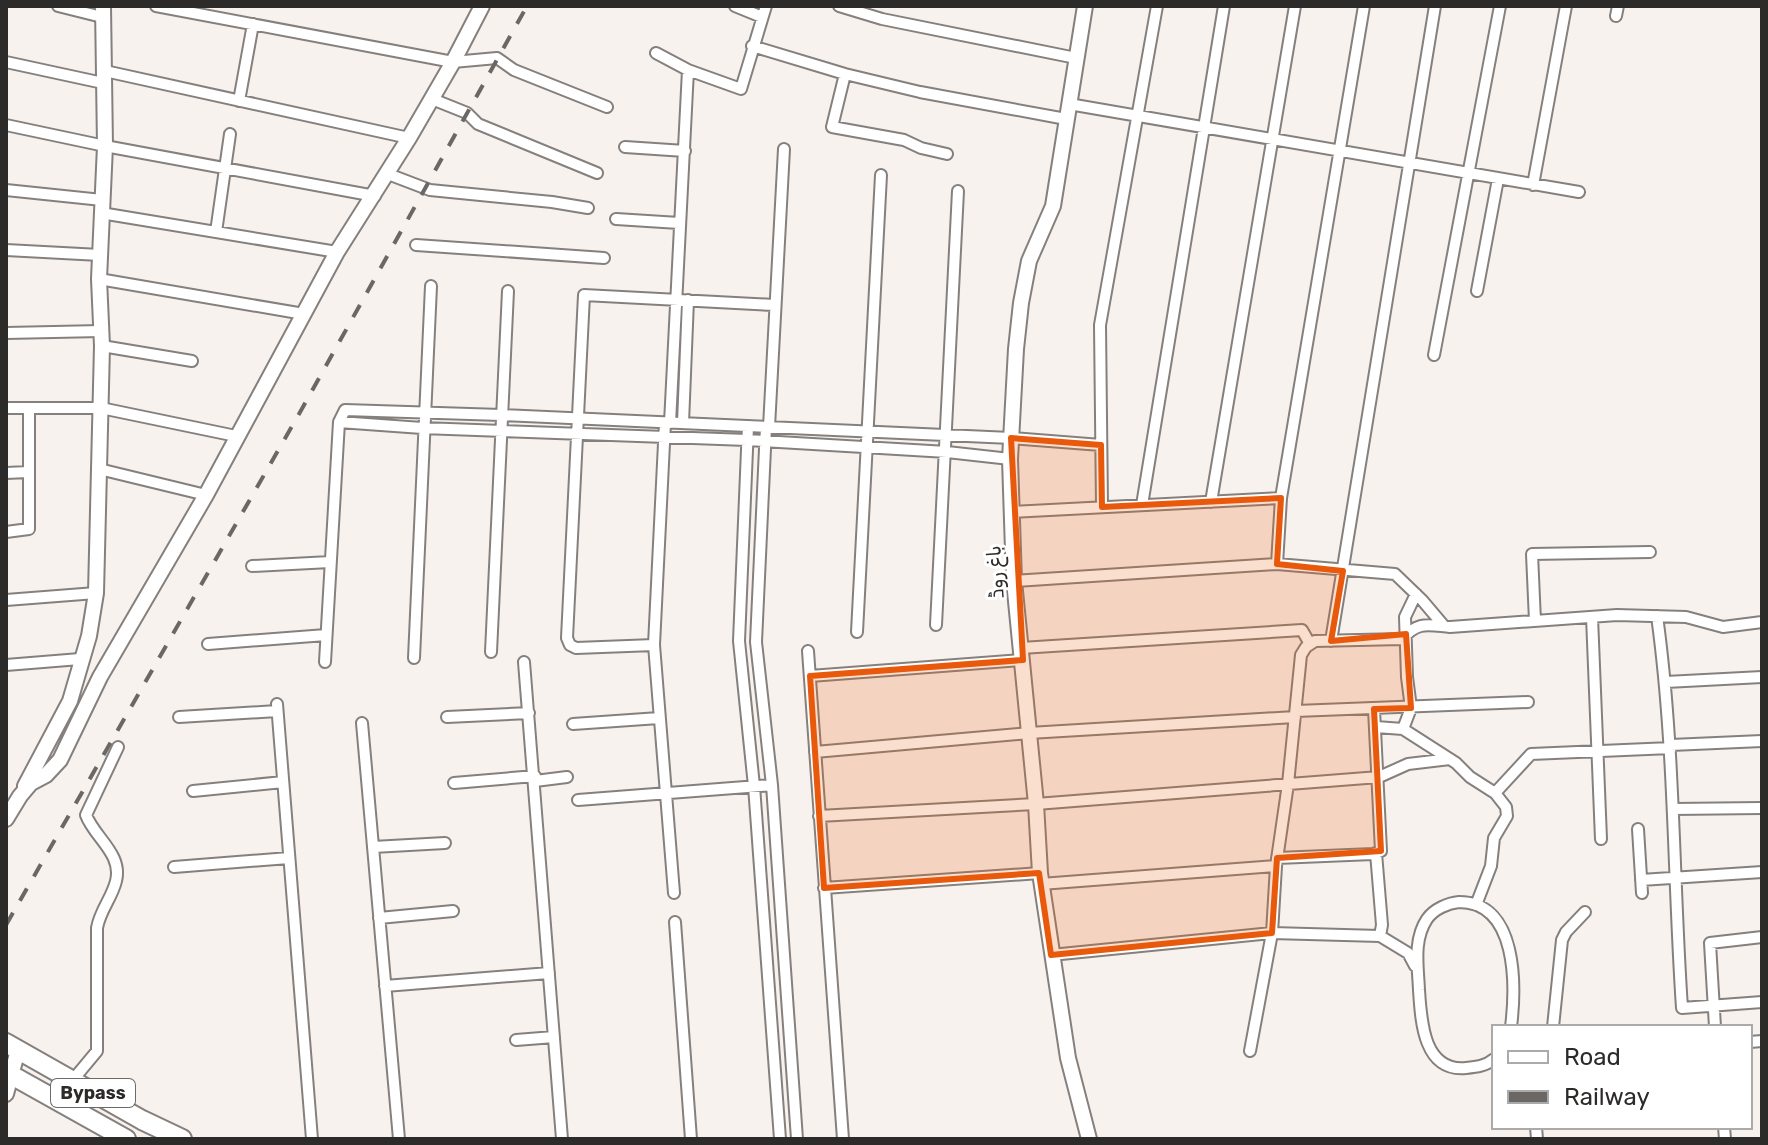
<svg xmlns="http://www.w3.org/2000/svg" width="1768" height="1145" viewBox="0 0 1768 1145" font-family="Rubik,Cairo,sans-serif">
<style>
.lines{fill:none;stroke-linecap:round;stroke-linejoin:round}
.street-casing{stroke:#85807d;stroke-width:14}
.secondary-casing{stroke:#85807d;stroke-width:18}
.highway-casing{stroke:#85807d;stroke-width:22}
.street{stroke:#fff;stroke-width:10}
.secondary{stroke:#fff;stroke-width:14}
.highway{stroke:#fff;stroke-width:18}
.rail{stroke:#6a6765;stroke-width:4;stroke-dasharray:14 14;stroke-linecap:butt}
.marked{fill:#e8590c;fill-opacity:0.2;stroke:#e8590c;stroke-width:6;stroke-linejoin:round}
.labels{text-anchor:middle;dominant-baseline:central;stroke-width:6;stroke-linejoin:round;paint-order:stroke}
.shield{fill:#fff;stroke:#6c6b6a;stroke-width:2}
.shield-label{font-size:18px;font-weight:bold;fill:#2d2b2a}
.street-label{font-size:20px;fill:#2d2b2a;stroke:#fff}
</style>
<rect width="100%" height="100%" fill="#f8f2ee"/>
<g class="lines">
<g class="street-casing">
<path id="street" d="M58,6l44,11
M156,6l297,56 44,-4 17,12 93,37
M735,6l27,11
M839,6l43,13 194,39
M1616,16l2,-10
M752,46l93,28 75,18 146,27
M656,53l32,17 53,19 25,-83
M6,62l97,21
M105,71l304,67
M845,74l-13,53 72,13 17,8 26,6
M432,99l35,14 11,11 119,49
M239,101l14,-77
M1069,104l510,88
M6,125l99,21 270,50
M625,147l60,4
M388,174l42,16 122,12 36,6
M1533,185l33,-179
M6,190l96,10
M101,213l236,39
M616,219l63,4
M216,232l14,-98
M416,245l188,13
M6,250l94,5
M99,279l205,35
M1477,291l21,-112
M6,333l95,-2
M102,346l90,15
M1434,355l66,-349
M6,408h95l135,28
M339,422l83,6 325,12 200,12 63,7
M665,423l-11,222 20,248
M670,423l18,-353
M683,423l5,-123
M748,426l-9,215 15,145 26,353
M766,427l-10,215 16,143 25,354
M769,427l15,-278
M99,469l107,26
M6,473l22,-1
M1211,502l84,-496
M1142,505l82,-499
M1102,507l-2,-182 57,-319
M1011,512l270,-14
M6,532l23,-3v-121
M1277,564l4,-66 83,-492
M252,566l78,-4
M1014,581l263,-17 118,10 27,26 22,26
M6,600l90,-7
M1657,616c18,130 16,261 25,392l80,-6
M1592,617l9,222
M1535,621l-3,-67 118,-2
M936,625l22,-434
M857,632l24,-457
M1331,641l104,-635
M208,644l118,-9
M654,645l-78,3 -6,-3 -3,-7 17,-343 190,10
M1021,648l281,-18 8,14
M808,651l35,488
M491,652l17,-361
M414,658l17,-372
M325,662l14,-240 6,-12 156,5 510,23 90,7
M524,662l38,477
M6,665l74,-6
M810,676l212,-16
M1666,682l96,-5
M277,704l35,435
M1296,711l232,-9
M179,717l98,-6
M447,717l82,-4
M362,723l37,416
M573,724l86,-6
M1376,727l27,2 53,34 14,14 25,16 11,14 1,9 -13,22 -3,28 -15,39
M1403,729l8,-21 -4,-31 -2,-60 11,-23
M1671,745l91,-4
M815,752l214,-19 266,-16
M535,781l32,-4
M454,783l81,-7
M193,791l90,-9
M1495,793l36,-39 140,-6
M578,800l194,-15
M1673,809l89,-1
M819,816l217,-12 343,-27 29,-13 42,-5
M1638,829l4,64
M373,847l72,-4
M1376,853l6,72 -2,11
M1277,858l96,-4 8,-3 -7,-142
M174,867l115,-9
M1641,880l121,-8
M1041,884l235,-18
M824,888l216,-15
M379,918l74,-7
M675,922l16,217
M1051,955l221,-22 108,3 28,17 7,13
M385,986l164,-13
M1553,1027l9,-87 4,-8 19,-20
M1715,1027l-5,-84 52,-6
M516,1040l38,-3
M1750,1042l12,-1
M1250,1051l22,-118 4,-67 12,-82 13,-129 5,-8 9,-6 87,-2c16,-18 25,-14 48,-12l167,-12 69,2 37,10 39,-5
M1494,1059c-8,7 -18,8 -28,9 -43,4 -45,-48 -47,-78 -1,-24 -6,-50 8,-71 7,-10 21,-16 32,-17 59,0 57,84 52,125
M72,1081l25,-30v-123c3,-18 15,-30 19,-47 7,-27 -22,-44 -30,-66l32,-68
M1536,1127l1,12
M1724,1127l1,12"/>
</g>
<g class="secondary-casing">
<path id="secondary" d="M1085,6l-32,200 -24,55 -8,42 -5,46 -6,110 4,122 22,223 4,69 28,185 21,81
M25,786l45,-85 19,-65 7,-43 6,-247 -3,-67 6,-133 -2,-140
M6,819l14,-23 11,-13 15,-8 14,-15 40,-83 106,-182 131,-243 72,-114 44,-76 29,-56
M6,1094l12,-44"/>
</g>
<g class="highway-casing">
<path id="highway" d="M6,1043l136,77 40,19
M6,1072l120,67"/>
</g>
<use href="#street" class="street"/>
<use href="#secondary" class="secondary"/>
<use href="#highway" class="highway"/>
<path class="rail" d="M6,925l293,-511 228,-408"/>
</g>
<path class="marked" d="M1011,438l90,7 1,62 179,-9 -4,66 66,7 -12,70 75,-7 5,74 -37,1 7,142 -104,7 -5,75 -221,22 -12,-82 -215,15 -14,-212 213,-16z"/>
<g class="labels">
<rect class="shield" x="51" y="1079" width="84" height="28" rx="6"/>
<g class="shield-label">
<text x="93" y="1093">Bypass</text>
</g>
<g class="street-label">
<text transform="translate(995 572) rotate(-94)">باغ روڈ</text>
</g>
</g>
<rect width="1768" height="1145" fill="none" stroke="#2d2b2a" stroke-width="16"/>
<rect x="1492" y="1025" width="260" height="104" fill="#ffffff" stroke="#abaaaa" stroke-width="2"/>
<rect x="1508" y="1051" width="40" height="12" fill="#ffffff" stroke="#abaaaa" stroke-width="2"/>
<text x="1564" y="1065" font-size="24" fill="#2d2b2a">Road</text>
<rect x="1508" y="1091" width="40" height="12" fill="#6a6765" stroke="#abaaaa" stroke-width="2"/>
<text x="1564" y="1105" font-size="24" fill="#2d2b2a">Railway</text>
</svg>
